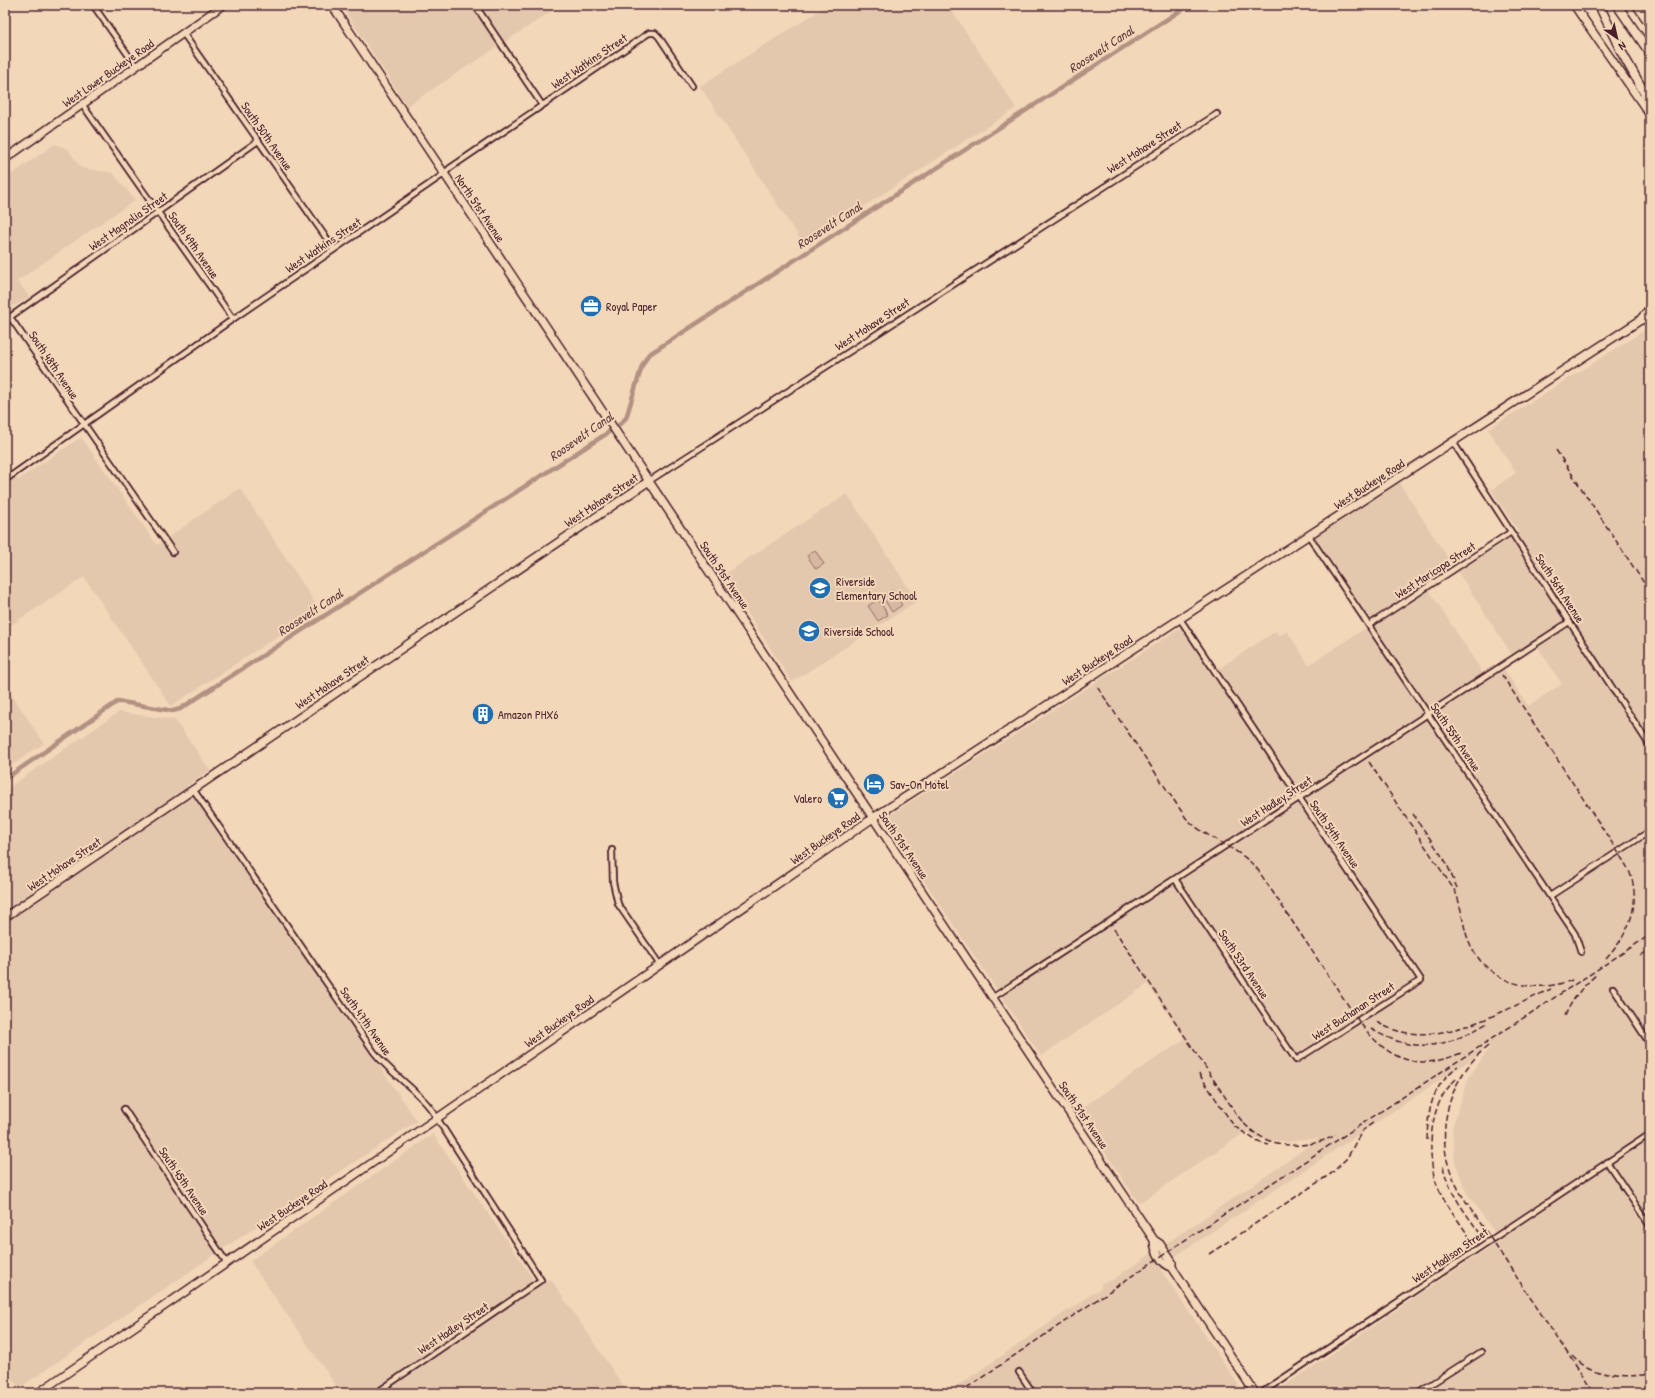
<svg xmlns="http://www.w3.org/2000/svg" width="1655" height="1398" viewBox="0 0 1655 1398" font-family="'Patrick Hand',sans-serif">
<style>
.built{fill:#e4c8ae}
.green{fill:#d7b9a1;stroke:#906c66}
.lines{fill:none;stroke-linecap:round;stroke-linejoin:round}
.canal{stroke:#b29182;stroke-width:4.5}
.street-casing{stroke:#4a1f2b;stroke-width:8}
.secondary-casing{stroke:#4a1f2b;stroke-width:10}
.primary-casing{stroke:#4a1f2b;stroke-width:10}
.highway-casing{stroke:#4a1f2b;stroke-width:11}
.street{stroke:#f2d7b9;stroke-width:4.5}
.secondary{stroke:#f2d7b9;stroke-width:7}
.primary{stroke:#f2d7b9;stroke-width:7}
.highway{stroke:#f2d7b9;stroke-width:8}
.rail{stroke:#4a1f2b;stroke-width:1.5;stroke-dasharray:6 3;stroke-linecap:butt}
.labels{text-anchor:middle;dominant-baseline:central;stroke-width:4;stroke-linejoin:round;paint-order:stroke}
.street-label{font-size:12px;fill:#4a1f2b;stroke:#f2d7b9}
.poi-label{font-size:12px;fill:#4a1f2b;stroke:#f2d7b9;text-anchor:start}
.water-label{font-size:13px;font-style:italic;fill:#643c41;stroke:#f2d7b9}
</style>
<rect width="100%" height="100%" fill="#f2d7b9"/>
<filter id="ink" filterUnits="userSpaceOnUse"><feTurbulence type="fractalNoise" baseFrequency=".025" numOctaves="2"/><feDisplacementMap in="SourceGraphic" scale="8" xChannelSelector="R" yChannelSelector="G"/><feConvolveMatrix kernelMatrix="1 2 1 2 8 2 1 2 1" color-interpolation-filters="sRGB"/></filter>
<g filter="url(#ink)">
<path class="built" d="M341,5h220l-154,101z
M828,5h120l68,103 -212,137 -104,-159z
M55,144l13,5 13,19 32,5 22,27 -118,81 13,16 -23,12 -2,8v-138z
M1650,327v1066h-376l226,-153 -33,-47 -12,-31 -3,-34 17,-51 21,-30 -328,218 2,3 -3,2 83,123h-297l154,-105v-5l11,-3 163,-110 44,-32 -30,4 -33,-4 -9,-7 -108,72 -62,-92 108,-72 -37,-55 -107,72 -152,-228 -2,-11 301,-194 30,46 58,-38 3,5 8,-5 22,34 61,-40 -58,-88 86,-56 57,88 -28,18 56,86 17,-10 28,43 34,-22 -28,-43 -22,14 -54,-83 61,-40 -28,-42 25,-17 -28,-44z
M81,437l76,108 83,-57 79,121 -148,97 -87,-129 -79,52v-166l13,17z
M847,494l70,107 -125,81 -69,-107z
M5,685l39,58 -39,27z
M119,712l56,8 35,50 -23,16 230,335 -193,127 -205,140 -14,-20v-578z
M433,1134l101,146 -164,113h-29l-91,-132z
M550,1278l78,115h-244z"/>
<path class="green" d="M815,550l9,14 -8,5 -9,-13z
M892,590l10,15 -10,7 -10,-16z
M878,599l10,16 -10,6 -10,-15z"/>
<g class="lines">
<path class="canal" d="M5,779l112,-77h5l51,9 7,-2 426,-275 14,-10 6,-6 16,-52 6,-11 541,-350"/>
<g class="street-casing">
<path id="street" d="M93,5l43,61
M475,5l67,100
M183,33l151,216
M82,104l151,215
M1453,442l197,304
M5,480l228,-161 211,-145 6,-6 199,-135h6l4,4 33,49
M649,481l568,-367
M1309,536l266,398 6,18
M173,552l-163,-235 248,-176
M1369,625l142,-93
M193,789l181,263c17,22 40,35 57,57l110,171 -165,113
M612,850l1,32 5,22 42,61
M1175,879l121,181 125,-80 -241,-361
M1550,896l100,-65
M1613,988l37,56
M992,998l577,-376
M124,1109l103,154
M1607,1162l43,64
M1019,1372l14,21
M1261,1393l389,-259
M1417,1393l64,-41"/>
</g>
<g class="secondary-casing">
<path id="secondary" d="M1574,5l76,110
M5,159l218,-154
M1639,321l11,-13
M5,917l644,-436
M5,1392l1,1
M38,1393l835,-575 766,-497 11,-4"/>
</g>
<g class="primary-casing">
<path id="primary" d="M332,5l802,1205 20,30 6,4 12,18v5
M1154,1240c0,10 8,25 18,27l83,126"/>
</g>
<g class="highway-casing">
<path id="highway" d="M1599,5l22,46 29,52
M1617,5l33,48
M1637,5l13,19"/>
</g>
<use href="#street" class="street"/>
<use href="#secondary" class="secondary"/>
<use href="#primary" class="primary"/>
<use href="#highway" class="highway"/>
<path class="rail" d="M1556,450l94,142
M1502,675l116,177c4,7 9,14 12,21 12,33 -3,64 -25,87
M1098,688l88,130c21,22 52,28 72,52l100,150c29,40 59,53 105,32
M1369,762l86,129c7,16 7,32 13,48 17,45 65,57 107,40
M1413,814l33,48 11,26
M1114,929l123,186c4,5 8,10 13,14 24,21 59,20 86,6
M1640,956l10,-7
M1565,1016c7,-17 17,-29 31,-41
M1377,1022c54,33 124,-11 174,-33
M1371,1029c45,26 75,19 118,-7
M1488,1046c-34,27 -50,72 -41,114 3,12 8,23 14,34l133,199
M1199,1074l35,52 24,16 11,3
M1456,1079c-6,6 -12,13 -16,22 -11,22 -12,62 -3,84 8,19 22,36 33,53
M1427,1140c1,-32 5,-54 31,-74
M1443,1166c5,25 22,46 36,66
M1209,1254l123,-81 15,-15 15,-27 12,-9
M1572,1356c19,20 52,22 78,18
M959,1393l232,-157 459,-301"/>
</g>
</g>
<defs>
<g id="office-disc" transform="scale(1.15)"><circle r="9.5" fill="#1f6fb2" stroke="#f2d7b9"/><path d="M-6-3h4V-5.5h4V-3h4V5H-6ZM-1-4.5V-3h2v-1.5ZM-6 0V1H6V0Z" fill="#fff"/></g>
<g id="school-disc" transform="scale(1.15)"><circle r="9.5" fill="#1f6fb2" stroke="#f2d7b9"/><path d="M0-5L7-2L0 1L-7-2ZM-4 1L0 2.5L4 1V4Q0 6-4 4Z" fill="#fff"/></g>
<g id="building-disc" transform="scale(1.15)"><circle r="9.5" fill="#1f6fb2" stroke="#f2d7b9"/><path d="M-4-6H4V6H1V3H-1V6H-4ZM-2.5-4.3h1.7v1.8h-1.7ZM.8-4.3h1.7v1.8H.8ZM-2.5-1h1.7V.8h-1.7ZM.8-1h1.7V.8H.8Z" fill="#fff"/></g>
<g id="hotel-disc" transform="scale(1.15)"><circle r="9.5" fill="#1f6fb2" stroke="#f2d7b9"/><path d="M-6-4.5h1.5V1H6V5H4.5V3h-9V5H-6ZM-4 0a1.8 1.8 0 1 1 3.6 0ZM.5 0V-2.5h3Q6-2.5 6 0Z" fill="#fff"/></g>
<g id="supermarket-disc" transform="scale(1.15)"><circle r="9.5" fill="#1f6fb2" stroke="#f2d7b9"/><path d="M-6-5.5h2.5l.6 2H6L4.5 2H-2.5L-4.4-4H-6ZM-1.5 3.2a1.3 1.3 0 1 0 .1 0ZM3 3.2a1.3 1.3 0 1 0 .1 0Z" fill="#fff"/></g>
</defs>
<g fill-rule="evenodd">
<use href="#office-disc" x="591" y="306"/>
<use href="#school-disc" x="820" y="588"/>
<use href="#school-disc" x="809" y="631"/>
<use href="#building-disc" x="483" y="714"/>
<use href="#hotel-disc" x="874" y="784"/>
<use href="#supermarket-disc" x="838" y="798"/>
</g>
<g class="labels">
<g class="street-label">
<text transform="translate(589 61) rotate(-34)">West Watkins Street</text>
<text transform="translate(108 73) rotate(-35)">West Lower Buckeye Road</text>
<text transform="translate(267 136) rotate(55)">South 50th Avenue</text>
<text transform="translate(1144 147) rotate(-33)">West Mohave Street</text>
<text transform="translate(480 208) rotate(56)">North 51st Avenue</text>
<text transform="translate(128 221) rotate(-35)">West Magnolia Street</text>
<text transform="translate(194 245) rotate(55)">South 49th Avenue</text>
<text transform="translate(323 245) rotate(-34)">West Watkins Street</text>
<text transform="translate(872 324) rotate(-33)">West Mohave Street</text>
<text transform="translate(54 365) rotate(56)">South 48th Avenue</text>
<text transform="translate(1369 484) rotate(-33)">West Buckeye Road</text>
<text transform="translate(601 500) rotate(-34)">West Mohave Street</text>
<text transform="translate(1435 570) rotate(-33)">West Maricopa Street</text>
<text transform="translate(725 575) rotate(56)">South 51st Avenue</text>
<text transform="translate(1560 588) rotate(57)">South 56th Avenue</text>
<text transform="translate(1097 660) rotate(-33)">West Buckeye Road</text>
<text transform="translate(332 682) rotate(-34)">West Mohave Street</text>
<text transform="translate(1456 737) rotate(56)">South 55th Avenue</text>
<text transform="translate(1276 801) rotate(-33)">West Hadley Street</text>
<text transform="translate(1335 834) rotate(56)">South 54th Avenue</text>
<text transform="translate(825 838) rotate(-35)">West Buckeye Road</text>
<text transform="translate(904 845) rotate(56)">South 51st Avenue</text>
<text transform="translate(64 864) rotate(-34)">West Mohave Street</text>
<text transform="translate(1244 964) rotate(56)">South 53rd Avenue</text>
<text transform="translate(1353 1011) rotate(-33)">West Buchanan Street</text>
<text transform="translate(366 1021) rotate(55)">South 47th Avenue</text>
<text transform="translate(559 1021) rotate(-35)">West Buckeye Road</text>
<text transform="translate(1084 1115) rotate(56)">South 51st Avenue</text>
<text transform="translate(184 1181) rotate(56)">South 45th Avenue</text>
<text transform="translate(292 1205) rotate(-34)">West Buckeye Road</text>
<text transform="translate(1450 1255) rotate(-34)">West Madison Street</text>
<text transform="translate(453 1328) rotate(-34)">West Hadley Street</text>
</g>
<g class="poi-label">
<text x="606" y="306">Royal Paper</text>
<text x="836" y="581">Riverside<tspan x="836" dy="14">Elementary School</tspan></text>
<text x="824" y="631">Riverside School</text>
<text x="498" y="714">Amazon PHX6</text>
<text x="890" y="784">Sav-On Motel</text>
<text x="822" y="798" text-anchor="end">Valero</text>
</g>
<g class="water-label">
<text transform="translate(1101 49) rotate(-33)">Roosevelt Canal</text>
<text transform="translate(829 225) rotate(-33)">Roosevelt Canal</text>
<text transform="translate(581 436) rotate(-35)">Roosevelt Canal</text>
<text transform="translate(310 612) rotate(-33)">Roosevelt Canal</text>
</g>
</g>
<rect width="1655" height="1398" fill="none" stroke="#f2d7b9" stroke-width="20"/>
<rect x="10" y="10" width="1635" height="1378" fill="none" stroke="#4a1f2b" stroke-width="1.5" filter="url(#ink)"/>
<g transform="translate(1617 38) rotate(146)" stroke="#f2d7b9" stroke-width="3" paint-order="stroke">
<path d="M0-3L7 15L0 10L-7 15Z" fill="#4a1f2b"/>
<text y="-6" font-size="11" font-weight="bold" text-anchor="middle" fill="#4a1f2b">N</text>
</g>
</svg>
